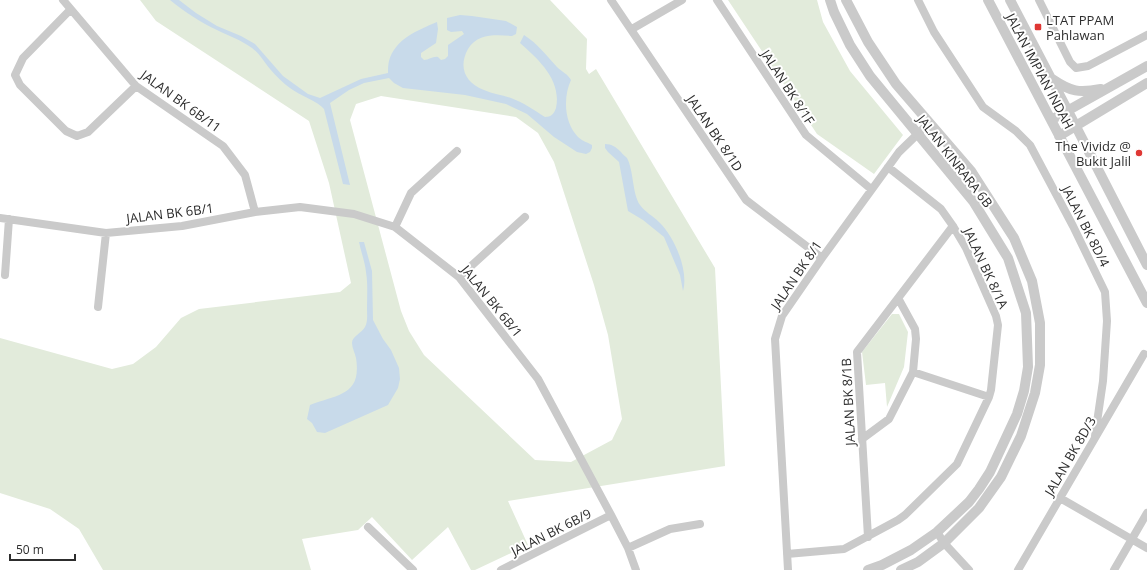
<svg xmlns="http://www.w3.org/2000/svg" width="1147" height="570" viewBox="0 0 1147 570" font-family="'Open Sans',sans-serif">
<style>
.green{fill:#e2ebdb;fill-rule:evenodd}
.water{fill:#c8daea}
.lines{fill:none;stroke-linecap:round;stroke-linejoin:round}
.minor{stroke:#cacaca;stroke-width:8}
.tertiary{stroke:#cacaca;stroke-width:10}
.poi-dot{fill:#df3734;stroke:#fff;stroke-width:1.5}
.labels{text-anchor:middle;dominant-baseline:central;stroke-width:4;stroke-linejoin:round;paint-order:stroke}
.poi-label{font-size:13px;fill:#2d2d2d;stroke:#fff;text-anchor:start}
.street-label{font-size:13px;fill:#2d2d2d;stroke:#fff}
</style>
<rect width="100%" height="100%" fill="#fff"/>
<path class="green" d="M140,0h410l37,39 -1,30 3,5 7,-5 119,199 10,198 -217,35 20,44 -53,25h-4l-23,-43 -36,33 -40,-43 -14,13 -56,9 9,31h-208l-24,-41 -29,-20 -50,-16v-155l112,31 21,-5 23,-17 25,-29 18,-9 141,-17 11,-9 -22,-100 -20,-62 -153,-100zM381,96l135,21 22,16 16,29 40,123 14,50 14,84 -10,21 -41,22 -36,-2 -111,-105 -15,-24 -8,-20 -51,-191 6,-16z
M728,0h89l6,22 27,49 53,64 -29,39 -57,-40z
M892,314h7l9,18 -4,35 -17,40 -2,-24 -19,2 -4,-33z"/>
<path class="water" d="M170,0h9l17,13 21,13 24,10 14,8 28,32 25,18 12,4 41,-19 27,-6c0,-4 0,-8 1,-12 6,-22 29,-31 48,-39l1,7 -2,14 -15,10v4l3,3c5,0 9,-4 14,-3l3,3 4,-1 3,-3v-11l16,-11 -2,-3 -11,1 -4,-2v-12l13,-3 12,1 34,5 11,6 -1,7 -4,2c-16,-1 -34,-3 -44,13 -10,18 -3,34 16,41 9,4 18,5 27,8 13,5 23,12 34,19 6,0 9,-3 11,-9 6,-28 -18,-49 -36,-65l4,-8c14,9 22,20 33,32 5,5 11,7 14,13 -8,17 -7,43 7,57 4,4 9,5 14,8v3l-2,4 -4,2 -9,-2 -23,-15 -27,-23 -21,-10 -41,-9 -62,-7 -9,-5 -5,-5 -25,5 -15,7 -19,13 20,82 -7,-1 -19,-75c-6,-8 -24,-13 -34,-21 -7,-5 -14,-12 -20,-19 -6,-7 -10,-15 -18,-21 -11,-8 -23,-12 -35,-18 -17,-8 -32,-18 -47,-30z
M605,144c7,0 11,3 16,8 1,2 4,4 6,6 7,13 5,35 13,47 5,7 13,11 19,17 15,14 30,48 24,69l-3,-16 -16,-38 -21,-17 -15,-9 -9,-49 -11,-10 -3,-4z
M359,242h5l8,29 1,49 10,19 8,11 8,18 1,11 -2,9 -10,17 -63,28 -8,-1 -5,-9 -5,-4 3,-14c27,-11 52,-9 46,-47 -1,-5 -4,-10 -4,-15 0,-7 10,-10 13,-16 3,-5 2,-13 2,-18 0,-13 1,-25 -1,-37 -1,-10 -5,-20 -7,-30z"/>
<g class="lines">
<path class="minor" d="M63,0l73,86 87,60 22,29 10,37
M611,0l135,200 76,58
M717,0l89,135 65,54
M918,0l16,32 49,75 33,24 14,14 43,81 32,66 2,29 -4,60 -8,55
M1039,0l31,62 6,6 12,-2 59,-31
M70,10l-47,48 -8,17 5,10 46,46 11,5 11,-4 48,-46
M632,29l50,-29
M0,218l106,15 76,-7 73,-14 45,-5 54,7 41,13 64,50 79,102 73,136 17,33 8,22
M395,227l16,-34 46,-42
M5,275l4,-56
M459,277l66,-60
M98,307l8,-74
M913,372l76,25
M862,439l27,-20 24,-47 3,-33 -1,-10 -17,-31
M1060,498l87,50
M368,527l45,43
M937,532l7,11 25,27
M868,537l-11,-185 96,-126
M628,548l42,-19 30,-5
M787,554l57,-5 54,-29 7,-5 52,-51 32,-67 2,-7 7,-65 -2,-9 -30,-68 -13,-22 -12,-17 -53,-42
M501,570l110,-55
M788,570l-13,-231 7,-23 40,-58 77,-106 30,-29
M1018,570l126,-216
M1114,570l33,-57"/>
<path class="tertiary" d="M830,0l4,12 16,33 20,31 103,125 35,57 18,55 2,54 -4,24 -7,23 -27,58 -11,17 -10,13 -32,30 -26,18 -29,15 -14,5
M846,0l22,42 28,42 75,87 43,67 18,43 8,42v42l-5,28 -14,43 -20,41 -22,31 -35,35 -26,19 -17,8
M988,0l159,303
M1010,0l58,111 79,154
M1052,79c19,13 27,14 49,10
M1051,120l96,-54
M1059,136l88,-53"/>
</g>
<g class="poi-dot">
<rect x="1034" y="23" width="8" height="8" rx="2"/>
<circle cx="1139" cy="153" r="4"/>
</g>
<g class="labels">
<g class="poi-label">
<text x="1046" y="20">LTAT PPAM<tspan x="1046" dy="15">Pahlawan</tspan></text>
<text x="1131" y="146" text-anchor="end">The Vividz @<tspan x="1131" dy="15">Bukit Jalil</tspan></text>
</g>
<g class="street-label">
<text transform="translate(1040 71) rotate(62)">JALAN IMPIAN INDAH</text>
<text transform="translate(788 87) rotate(57)">JALAN BK 8/1F</text>
<text transform="translate(181 101) rotate(36)">JALAN BK 6B/11</text>
<text transform="translate(715 133) rotate(56)">JALAN BK 8/1D</text>
<text transform="translate(955 161) rotate(52)">JALAN KINRARA 6B</text>
<text transform="translate(170 213) rotate(-7)">JALAN BK 6B/1</text>
<text transform="translate(1086 226) rotate(63)">JALAN BK 8D/4</text>
<text transform="translate(986 268) rotate(65)">JALAN BK 8/1A</text>
<text transform="translate(796 275) rotate(-56)">JALAN BK 8/1</text>
<text transform="translate(492 301) rotate(51)">JALAN BK 6B/1</text>
<text transform="translate(848 402) rotate(-93)">JALAN BK 8/1B</text>
<text transform="translate(1070 456) rotate(-60)">JALAN BK 8D/3</text>
<text transform="translate(551 532) rotate(-27)">JALAN BK 6B/9</text>
</g>
</g>
<path d="M10 554v6h65v-6" fill="none" stroke="#2d2d2d" stroke-width="2"/>
<text x="16" y="554" font-size="12" fill="#2d2d2d" stroke="#ffffff" stroke-width="3" paint-order="stroke">50 m</text>
</svg>
